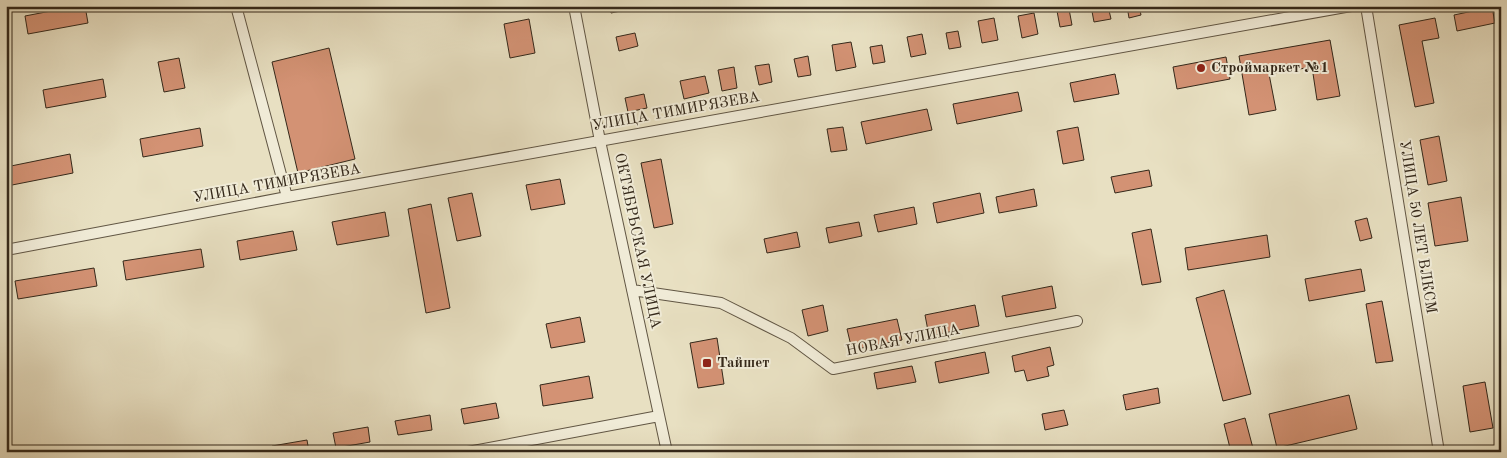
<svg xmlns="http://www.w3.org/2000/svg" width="1507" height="458" viewBox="0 0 1507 458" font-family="'Old Standard TT',serif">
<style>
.building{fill:#d39274;stroke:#34281a}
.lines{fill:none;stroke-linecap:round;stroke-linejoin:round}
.street-casing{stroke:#615644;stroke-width:12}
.street{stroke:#f0ebd7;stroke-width:10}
.poi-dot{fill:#8f2418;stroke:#f0ebd7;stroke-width:2}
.labels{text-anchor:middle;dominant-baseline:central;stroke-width:4;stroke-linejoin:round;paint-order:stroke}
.poi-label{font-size:15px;font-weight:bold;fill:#34281a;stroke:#f0ebd7;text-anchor:start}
.street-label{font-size:15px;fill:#34281a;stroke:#f0ebd7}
</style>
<rect width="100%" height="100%" fill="#e8e0c2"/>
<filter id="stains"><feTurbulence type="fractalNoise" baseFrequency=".004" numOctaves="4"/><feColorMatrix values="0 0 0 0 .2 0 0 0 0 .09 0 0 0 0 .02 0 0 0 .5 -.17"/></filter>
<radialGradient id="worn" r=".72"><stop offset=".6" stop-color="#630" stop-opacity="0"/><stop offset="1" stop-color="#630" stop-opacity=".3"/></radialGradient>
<path class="building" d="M77,6h8l3,17 -60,11 -3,-18z
M610,6h19l1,3 -19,4z
M1091,6h17l3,13 -17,3z
M1127,6h12l2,9 -12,3z
M1492,7l3,16 -38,8 -3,-16z
M1069,9l3,16 -12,2 -3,-16z
M1034,13l4,21 -16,4 -4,-22z
M994,18l4,22 -16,3 -4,-22z
M1435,18l4,20 -17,3 12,62 -19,4 -16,-82z
M529,19l6,34 -25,5 -6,-34z
M958,31l3,16 -12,2 -3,-16z
M635,33l3,13 -19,5 -3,-14z
M922,34l4,20 -15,3 -4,-20z
M1330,40l10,56 -23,4 -5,-33 -43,7 7,36 -27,5 -10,-59z
M851,42l5,25 -20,4 -4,-26z
M882,45l3,17 -12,2 -3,-17z
M329,48l26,111 -57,14 -26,-111z
M808,56l3,19 -13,2 -4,-18z
M1226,57l4,22 -53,10 -4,-22z
M179,58l6,30 -21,4 -6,-30z
M769,64l3,18 -13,3 -4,-19z
M734,67l3,21 -15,3 -4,-21z
M1115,74l4,20 -45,8 -4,-19z
M705,76l4,17 -25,6 -4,-18z
M103,79l3,18 -60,11 -3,-18z
M1018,92l4,19 -65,13 -4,-20z
M644,94l3,14 -19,4 -3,-14z
M927,109l5,21 -66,14 -5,-22z
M843,127l4,23 -16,2 -4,-23z
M1078,127l6,33 -21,4 -6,-33z
M200,128l3,18 -60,11 -3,-18z
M1439,136l8,45 -19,4 -8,-45z
M70,154l3,19 -66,13 -1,-19z
M661,159l12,65 -19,4 -13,-65z
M1149,170l3,16 -37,7 -4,-16z
M560,179l5,25 -34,6 -5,-25z
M1034,189l3,17 -38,7 -3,-16z
M472,193l9,43 -24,5 -9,-43z
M980,193l4,20 -47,10 -4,-20z
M1461,197l7,44 -33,5 -7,-43z
M431,204l19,104 -24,5 -18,-104z
M914,207l3,17 -39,8 -4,-17z
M385,212l4,24 -52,9 -5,-23z
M1367,218l5,20 -12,3 -5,-20z
M859,222l3,14 -33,7 -3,-15z
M1151,229l10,53 -19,3 -10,-52z
M293,231l4,19 -57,10 -3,-19z
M797,232l3,15 -33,6 -3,-14z
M1267,235l3,22 -82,13 -3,-22z
M201,249l3,18 -78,13 -3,-19z
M94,268l3,18 -79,13 -3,-18z
M1361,269l4,22 -56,10 -4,-22z
M1052,286l4,22 -50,9 -4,-21z
M1501,289v21l-4,-20z
M1224,290l27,104 -28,7 -27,-103z
M1382,301l11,60 -17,2 -10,-59z
M823,305l5,26 -20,5 -6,-26z
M975,305l4,21 -50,10 -4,-21z
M580,317l5,25 -34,6 -5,-24z
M897,319l5,21 -50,10 -5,-21z
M717,338l7,46 -26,4 -8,-45z
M1050,347l4,18 -7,2 2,9 -22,5 -3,-11 -9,2 -3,-16z
M985,352l4,21 -50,10 -4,-21z
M912,366l4,16 -39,7 -3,-16z
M589,376l4,22 -50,8 -3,-21z
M1485,382l8,46 -23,4 -7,-46z
M1158,388l2,15 -34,7 -3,-15z
M1349,395l8,34 -80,19 -8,-34z
M496,403l3,15 -35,6 -3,-15z
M1064,410l4,15 -23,5 -3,-16z
M430,415l2,15 -34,5 -3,-14z
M1245,418l9,34h-23l-7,-28z
M368,427l2,15 -34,6 -3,-15z
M307,440l2,12h-36l-1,-6z
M713,447l1,5h-15v-2z"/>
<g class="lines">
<g class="street-casing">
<path id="street" d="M236,6l51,191
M574,6l26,135 67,311
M1366,6l73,446
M6,250l281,-53 1064,-191
M632,290l89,13 70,35 42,31 244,-48
M468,452l191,-36"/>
</g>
<use href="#street" class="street"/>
</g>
<g class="poi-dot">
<circle cx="1201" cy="68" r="5"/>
<rect x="702" y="358" width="10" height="10" rx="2.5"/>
</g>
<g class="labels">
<g class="poi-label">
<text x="1211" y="68">Строймаркет №1</text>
<text x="717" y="363">Тайшет</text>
</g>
<g class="street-label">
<text transform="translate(676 112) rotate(-10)">УЛИЦА ТИМИРЯЗЕВА</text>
<text transform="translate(277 184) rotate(-10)">УЛИЦА ТИМИРЯЗЕВА</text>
<text transform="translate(1417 227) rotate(81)">УЛИЦА 50 ЛЕТ ВЛКСМ</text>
<text transform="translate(637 241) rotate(78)">ОКТЯБРЬСКАЯ УЛИЦА</text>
<text transform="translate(903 341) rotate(-11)">НОВАЯ УЛИЦА</text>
</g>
</g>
<rect width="1507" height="458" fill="none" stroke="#e8e0c2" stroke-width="25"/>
<rect x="8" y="8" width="1492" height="443" fill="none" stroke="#34281a" stroke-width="2.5"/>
<rect x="12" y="12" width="1482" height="433" fill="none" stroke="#34281a"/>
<rect width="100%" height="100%" filter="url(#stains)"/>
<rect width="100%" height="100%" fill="url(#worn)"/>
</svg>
